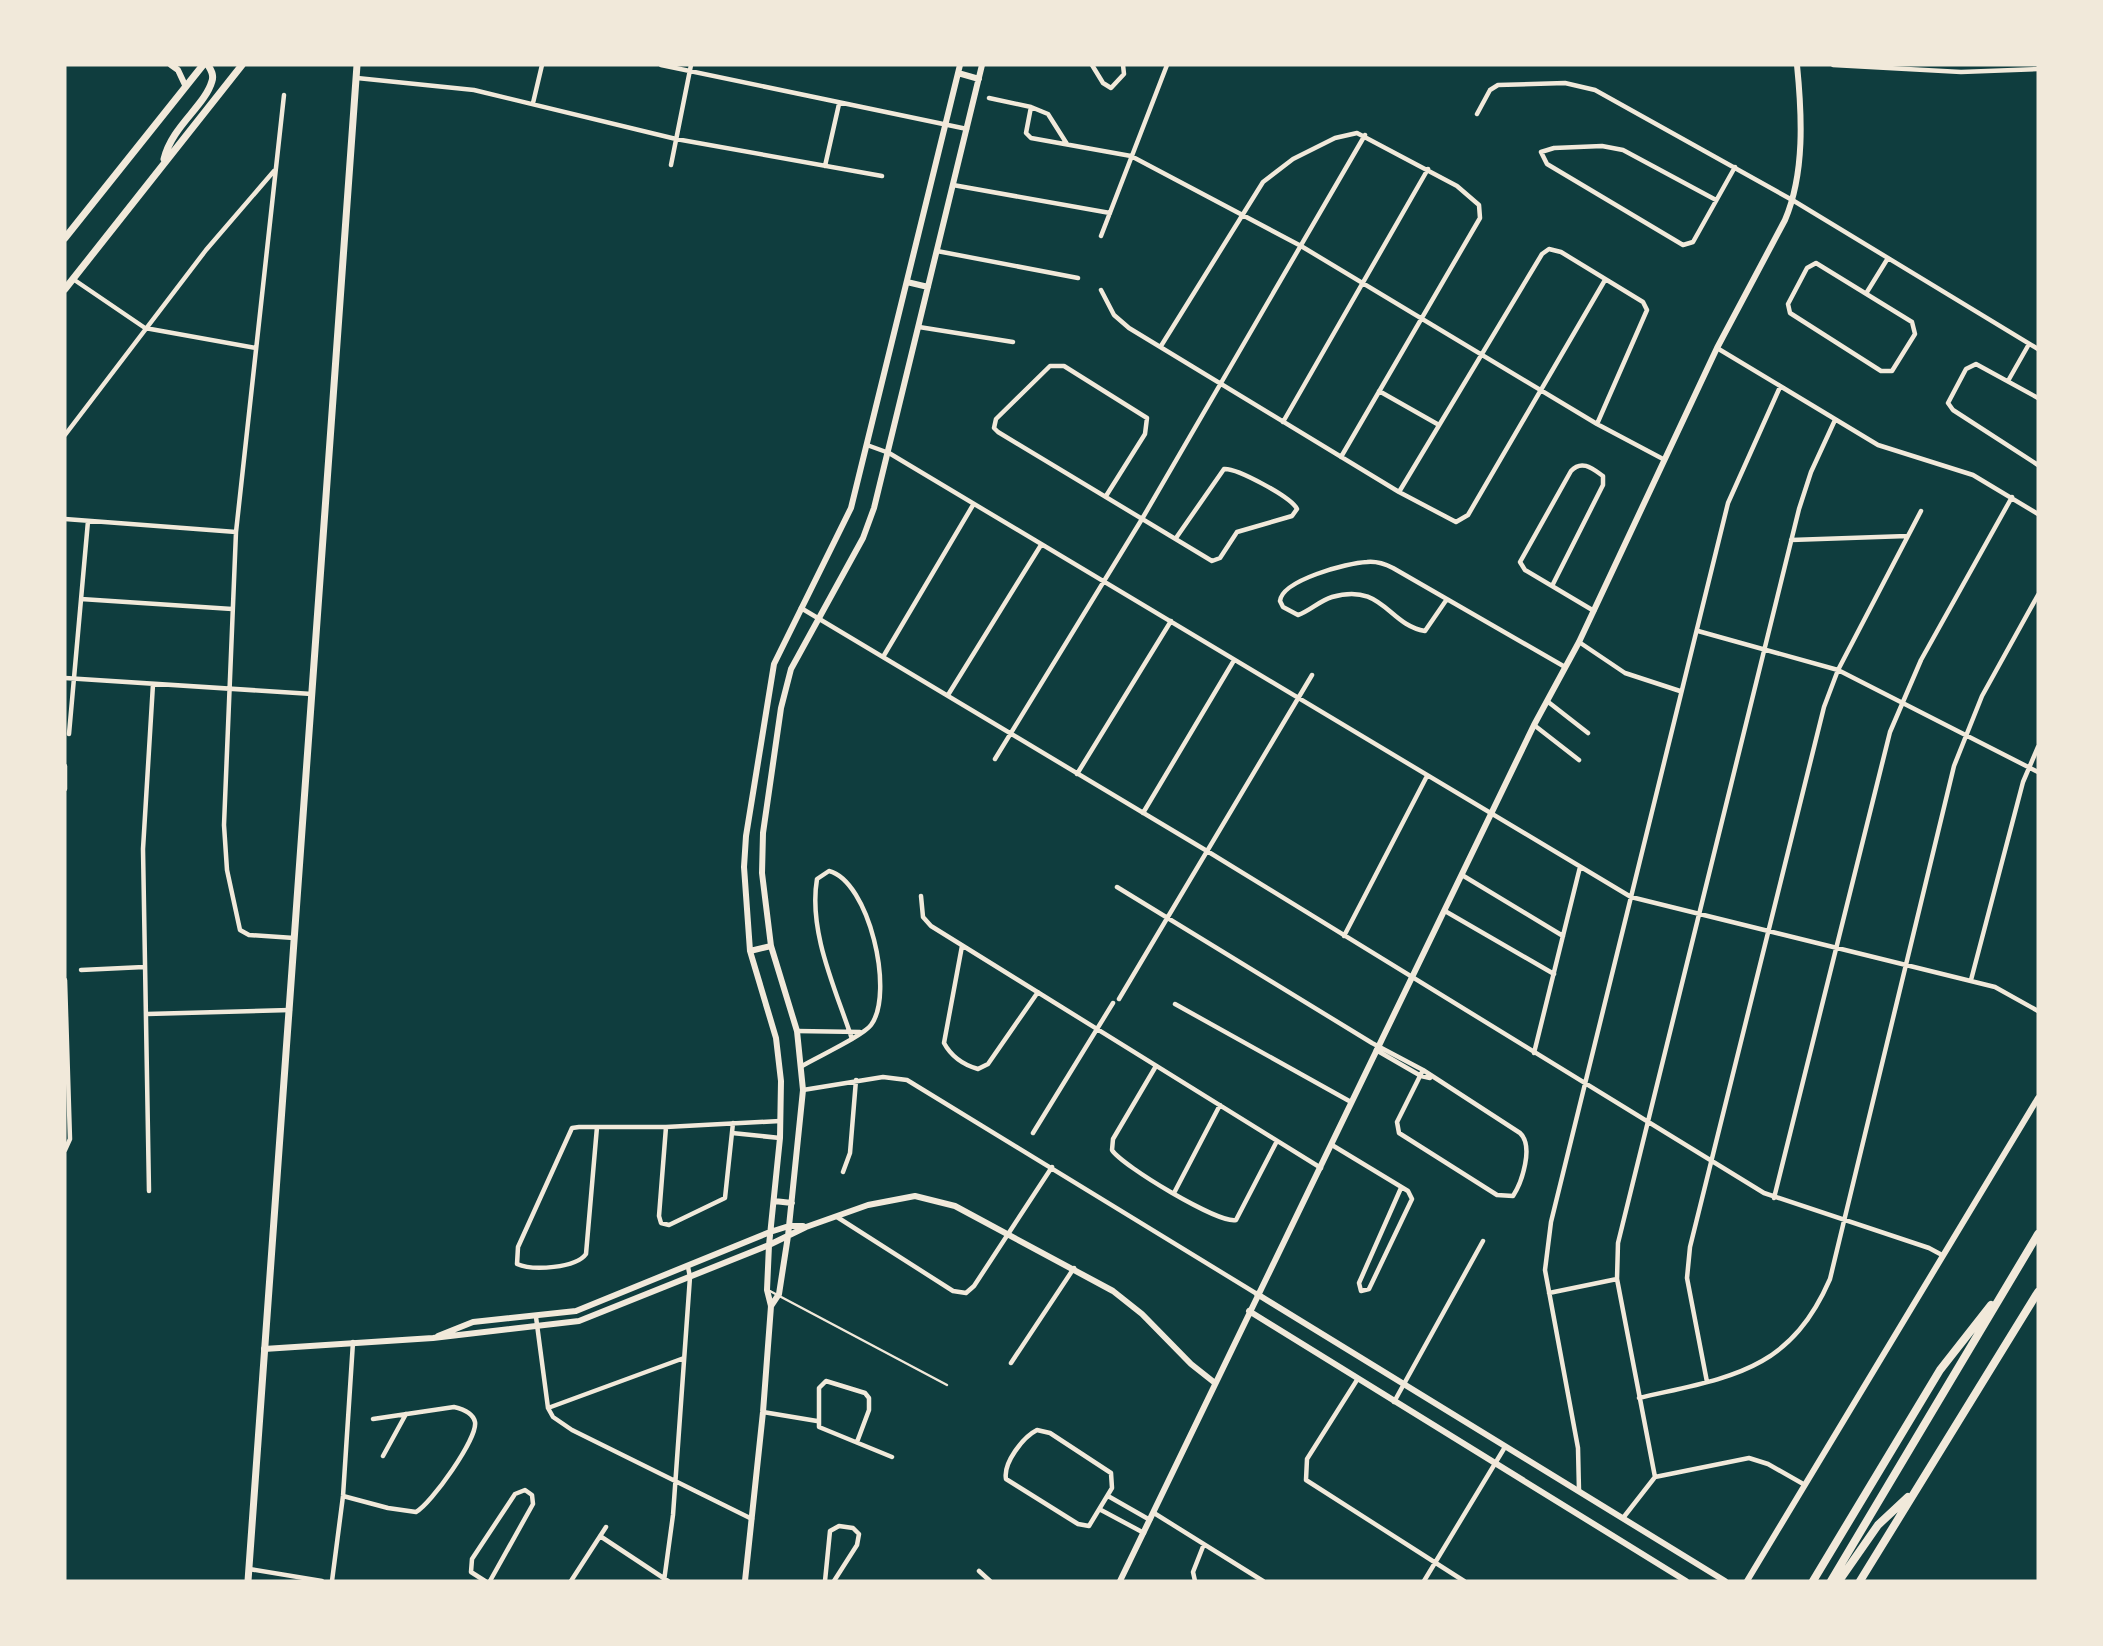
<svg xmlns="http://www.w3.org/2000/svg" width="2103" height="1646" viewBox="0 0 2103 1646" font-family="'Exo 2',sans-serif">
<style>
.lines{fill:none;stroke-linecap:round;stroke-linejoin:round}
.service{stroke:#f1e9da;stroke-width:2.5}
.minor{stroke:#f1e9da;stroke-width:4.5}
.tertiary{stroke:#f1e9da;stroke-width:6}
.secondary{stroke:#f1e9da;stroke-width:7}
.trunk{stroke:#f1e9da;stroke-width:8}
</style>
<rect width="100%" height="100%" fill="#0f3d3e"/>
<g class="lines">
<path class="service" d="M768,1290l179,95"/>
<path class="minor" d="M661,65l306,64
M1092,65l11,18 8,5 13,-14 -1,-9
M1833,65l128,7 77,-3
M357,78l117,12 202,49 206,37
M284,95l-48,437 -12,293 3,45 13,60 9,5 45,3
M989,98l42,9
M533,103l9,-38
M1477,114l13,-24 8,-5 67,-2 30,7 199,111 244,148
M1067,144l-19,-30 -17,-7 -5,26 5,5 100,18 170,90 296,178 66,35
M671,165l20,-100
M825,166l14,-62
M953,185l157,28
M1716,200l-93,-50 -21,-4 -48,2 -13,4 6,12 136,81 10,-3 42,-75
M1101,236l66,-171
M937,251l141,27
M1816,263l96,59 3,12 -23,37h-11l-91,-58 -2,-9 19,-36z
M73,279l72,49 111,20
M1101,290l13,25 15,13 270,164 57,30 12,-7 137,-235
M1867,292l21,-34
M919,327l94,15
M1161,346l102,-164 30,-23 42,-21 22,-5 100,53 22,19 1,13 -139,239
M1717,348l161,97 95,30 65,39
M2008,381l21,-37
M1379,391l60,34
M2038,398l-62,-34 -10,5 -18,34 5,7 85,55
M1283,422l145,-253
M65,435l141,-185 68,-79
M867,445l22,8 742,444 364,90 43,24
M1399,492l143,-238 7,-5 12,3 82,50 4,8 -50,114
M1106,496l39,-62 2,-16 -83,-52h-14l-54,53 -2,9 4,4 214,129 8,-3 17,-26 55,-16 5,-7c-6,-12 -60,-41 -73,-40l-48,69
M65,519l171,13
M1791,540l116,-4
M1552,586l51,-101v-9c-10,-7 -21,-17 -32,-5l-51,91 5,8 69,41
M81,599l151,10
M1447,599l-22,32c-37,-6 -42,-49 -93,-34 -13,4 -22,14 -34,18l-15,-8 -3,-6c2,-21 67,-38 87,-39 9,-1 18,2 26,6l172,99
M801,608l406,243 557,342 165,55 13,7
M1698,631l140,39 200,102
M1579,642l46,31 55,18
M883,657l90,-152
M65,678l247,16
M948,695l93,-150
M1547,701l41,32
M1534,725l45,35
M69,734l19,-213
M995,759l147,-240 223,-384
M1077,774l94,-153
M65,789v-23
M1143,813l90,-151
M1462,875l101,61
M1117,887l255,156 51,27 97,63c14,13 2,49 -7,63l-16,-1 -98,-62 -2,-11 26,-52
M921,896l2,21 8,9 390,242
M1445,911l109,63
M1344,936l83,-160
M962,946l-18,97c7,13 20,22 34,26l10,-5 50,-72
M81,970l63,-3
M65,980l5,159 -5,11
M1971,980l52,-198 15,-35
M1119,999l193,-324
M1175,1004l176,98
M147,1014l143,-4
M797,1031l63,1
M1376,1050l45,26 9,2
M1534,1053l46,-186
M802,1066c15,-9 61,-30 69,-41 24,-32 -2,-144 -42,-154l-12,8c-9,53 19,111 35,160
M1156,1066l-43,73 -1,11c10,16 107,74 124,70l41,-79
M803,1090l80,-13 24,3 350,214
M597,1127l-11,127c-10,14 -53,17 -69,10l1,-17 54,-119 7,-1h87l114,-6
M666,1127l-7,89 2,7 8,2 56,-27 8,-75
M732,1133l48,5
M1033,1133l80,-130
M1332,1145l76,46 4,8 -43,90 -8,2 -2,-8 42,-95
M843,1172l7,-19 6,-73
M149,1191l-6,-342 10,-165
M1174,1193l46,-88
M1774,1198l116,-466 31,-72 91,-163
M837,1217l116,74 13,2 8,-7 78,-119
M1549,1293l68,-14
M536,1317l12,91 5,9 19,13 180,89
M1011,1363l63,-95
M1357,1380l-50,79 -1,21 158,101
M1707,1382l-20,-104 3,-31 134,-540 14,-37 83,-159
M1639,1398c90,-21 150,-25 191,-119l124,-513 28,-70 56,-101
M1394,1402l89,-161
M548,1408l136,-50
M763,1412l54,9
M1037,1430l13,3 61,40 1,15 -23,38 -11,-2 -72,-45c-3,-16 17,-42 31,-49z
M857,1442l12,-32v-12l-4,-5 -39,-12 -7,7v39l73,30
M383,1456l23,-42
M1655,1477l94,-19 19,6 37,21
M1579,1491l-1,-43 -33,-178 6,-48 177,-719 52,-116
M343,1496l45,12 28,4c15,-8 62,-74 59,-90 -2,-9 -12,-13 -21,-15l-81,12
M1108,1496l42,24
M1101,1510l43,23
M1154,1513l109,68
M1623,1518l32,-41 -38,-198 1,-36 181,-734 12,-37 24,-52
M600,1536l68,45
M249,1569l73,12
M979,1571l11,10
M332,1581l11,-85 10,-154
M485,1581l-14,-9 1,-13 43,-65 10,-4 7,5 1,9 -43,77
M571,1581l35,-54
M664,1581l9,-66 17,-238 -2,-10
M825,1581l5,-50 9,-5 14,2 6,6 -2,11 -23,36
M1195,1581l-2,-9 11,-28
M1424,1581l81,-134"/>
<path class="tertiary" d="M171,65l7,5 7,15
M958,73l21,6
M907,282l21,5
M750,951l21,-5
M774,1201l18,2
M1257,1294l468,287
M771,1306l8,-12 9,-58 15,-146 -6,-59 -26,-85 -9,-73 1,-40 18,-125 10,-39 72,-131 11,-30 108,-443
M1249,1311l437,270
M438,1336l35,-14 103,-11 194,-79 19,-6h14
M264,1349l169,-11 146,-17 190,-76 37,-18 62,-22 47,-9 40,10 158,85 29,23 49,50 24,19
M745,1581l18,-169 8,-106 -4,-16 2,-45 11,-107 1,-57 -5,-43 -26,-87 -6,-84 2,-31 28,-172 77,-156 109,-443
M1120,1581l414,-856 45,-83 138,-294 68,-128c20,-47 17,-105 12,-155
M1747,1581l291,-483"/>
<path class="secondary" d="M164,159c8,-33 41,-53 48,-78 2,-6 -1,-11 -4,-16
M65,238l138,-173
M65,289l177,-224
M248,1581l109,-1516"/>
<path class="trunk" d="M1813,1581l127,-211 51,-65
M1831,1581l207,-347
M1839,1581l39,-56 30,-28
M1860,1581l178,-289"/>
</g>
<rect width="2103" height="1646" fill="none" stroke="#f1e9da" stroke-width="133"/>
</svg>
